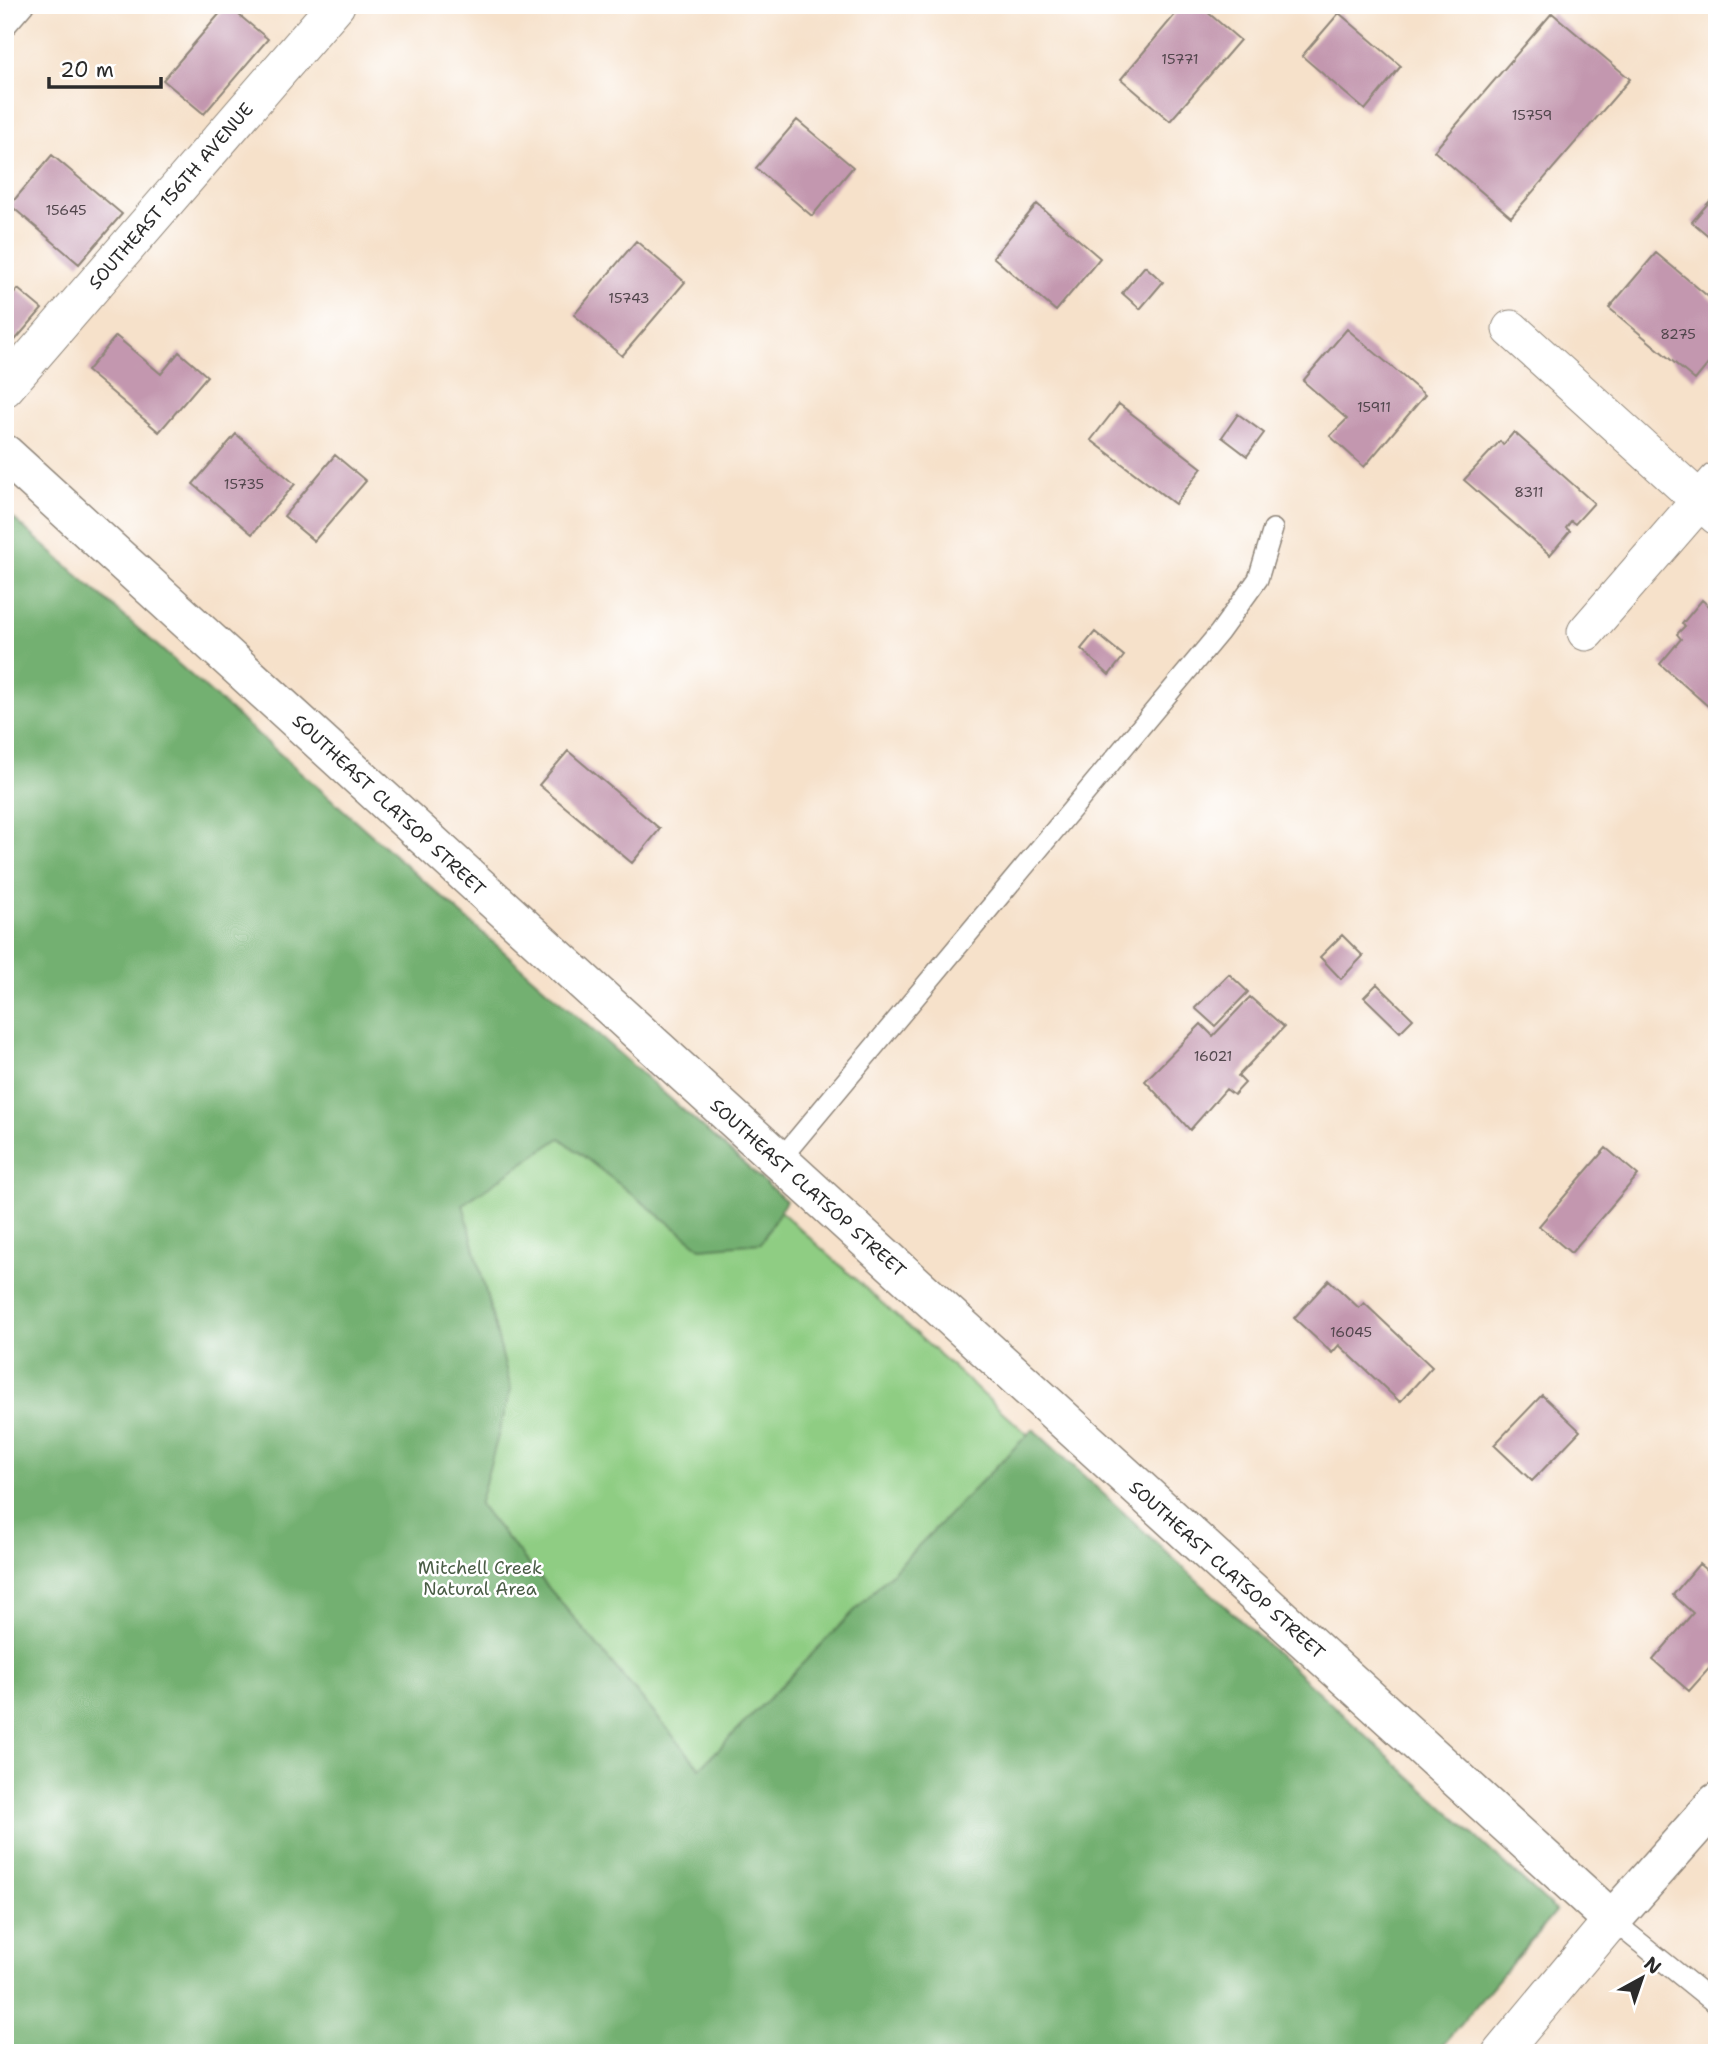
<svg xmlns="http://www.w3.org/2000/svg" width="1722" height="2058" viewBox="0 0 1722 2058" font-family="'Shantell Sans',sans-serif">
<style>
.green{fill:#8fcd83;stroke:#5d7c57;stroke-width:2}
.forest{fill:#73b071;stroke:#4f6e4e;stroke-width:2}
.building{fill:#c397af}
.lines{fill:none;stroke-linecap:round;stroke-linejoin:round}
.service-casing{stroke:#90867a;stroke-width:22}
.minor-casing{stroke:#90867a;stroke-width:39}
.tertiary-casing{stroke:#90867a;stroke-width:41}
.service{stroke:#fff;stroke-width:19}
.minor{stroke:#fff;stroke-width:37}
.tertiary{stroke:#fff;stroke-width:38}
.labels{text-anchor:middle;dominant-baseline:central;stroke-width:5;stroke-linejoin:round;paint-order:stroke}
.number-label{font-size:14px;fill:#51464c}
.street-label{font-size:18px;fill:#2b2b2b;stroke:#fff}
.park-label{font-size:18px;fill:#495c45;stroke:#fff}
</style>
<rect width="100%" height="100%" fill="#fff"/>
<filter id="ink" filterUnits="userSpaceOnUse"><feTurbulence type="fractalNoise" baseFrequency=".0143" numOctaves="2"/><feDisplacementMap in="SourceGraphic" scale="14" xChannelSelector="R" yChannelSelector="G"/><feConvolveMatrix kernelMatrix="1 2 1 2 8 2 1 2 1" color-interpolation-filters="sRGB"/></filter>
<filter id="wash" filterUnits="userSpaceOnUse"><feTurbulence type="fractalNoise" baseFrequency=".00686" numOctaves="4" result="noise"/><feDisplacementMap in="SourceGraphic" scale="28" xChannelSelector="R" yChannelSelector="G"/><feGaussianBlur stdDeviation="1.57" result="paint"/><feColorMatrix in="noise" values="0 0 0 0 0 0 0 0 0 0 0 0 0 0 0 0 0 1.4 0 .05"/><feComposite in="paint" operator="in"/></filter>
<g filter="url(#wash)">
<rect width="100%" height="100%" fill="#f6e1ca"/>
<path class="green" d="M5,512l1551,1399 -120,142h-1431z"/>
<path class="forest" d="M5,511l781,690 -25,42 -60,5 -141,-110 -97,66 48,185 -32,116 221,263 333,-339 523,482 -120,142h-1431z"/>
<g id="blocks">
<path class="building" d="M227,5l41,34 -64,75 -41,-34z
M1183,5h16l41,35 -70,81 -49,-42z
M1339,13l62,53 -36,44 -63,-54z
M1552,13l78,66 -119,138 -77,-66z
M797,120l56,47 -41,49 -56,-48z
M52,155l70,59 -43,50 -69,-59z
M1710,201l7,2v40l-25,-21z
M1037,204l63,54 -44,53 -63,-54z
M636,241l49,41 -63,74 -48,-41z
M1656,253l61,51v56l-5,6 -3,-3 -14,17 -86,-72z
M1145,266l18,16 -23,27 -18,-16z
M18,289l24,20 -32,37 -5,-4v-38z
M1347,329l78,66 -61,72 -34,-31 17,-17 -44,-38z
M116,336l45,38 18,-22 28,24 -48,56 -72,-61z
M1119,404l83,64 -27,36 -84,-64z
M1238,414l26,19 -17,23 -25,-19z
M1514,432l80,71 -19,21 -4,-3 -5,7 4,3 -20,24 -86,-75 36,-39 3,4z
M236,434l59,50 -43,50 -59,-50z
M335,455l31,26 -52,60 -30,-25z
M1702,600l15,13v101l-57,-50 21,-25 -4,-5 8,-8 -3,-2z
M1095,632l29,24 -15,19 -28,-26z
M568,751l92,78 -28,34 -93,-78z
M1342,935l21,21 -22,23 -21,-22z
M1229,974l19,18 -33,34 -20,-18z
M1377,984l36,35 -13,13 -36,-35z
M1250,997l34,30 -46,49 7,7 -11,12 -8,-6 -36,41 -45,-49 56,-57 12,12z
M1606,1148l32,27 -67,78 -32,-27z
M1329,1280l30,28 5,-5 68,64 -32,35 -61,-57 -7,8 -38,-35z
M1542,1395l38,36 -48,50 -38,-36z
M1699,1564l18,15v88l-4,-3 -24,27 -36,-31 40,-47 -20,-18z"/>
</g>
</g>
<g filter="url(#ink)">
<use href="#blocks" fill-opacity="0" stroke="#90867a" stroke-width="2"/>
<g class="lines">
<g class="service-casing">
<path id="service" d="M5,27l19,-22
M778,1162l441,-529 39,-54 15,-50
M1612,1920l105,85"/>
</g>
<g class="minor-casing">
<path id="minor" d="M1511,329l206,187
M5,388l331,-383
M1586,632l131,-151
M1501,2053l111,-133"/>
</g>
<g class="tertiary-casing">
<path id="tertiary" d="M5,454l1607,1466 105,-118"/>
</g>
<use href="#service" class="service"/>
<use href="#minor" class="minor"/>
<use href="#tertiary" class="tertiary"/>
</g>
</g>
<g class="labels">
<g class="number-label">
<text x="1180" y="59">15771</text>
<text x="1532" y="115">15759</text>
<text x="66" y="210">15645</text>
<text x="629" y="298">15743</text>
<text x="1678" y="334">8275</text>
<text x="1374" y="407">15911</text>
<text x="244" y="484">15735</text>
<text x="1529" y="492">8311</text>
<text x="1213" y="1056">16021</text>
<text x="1351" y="1332">16045</text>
</g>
<g class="street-label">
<text transform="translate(171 196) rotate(-49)">SOUTHEAST 156TH AVENUE</text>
<text transform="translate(389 805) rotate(43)">SOUTHEAST CLATSOP STREET</text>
<text transform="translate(808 1188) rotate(42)">SOUTHEAST CLATSOP STREET</text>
<text transform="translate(1227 1570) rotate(42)">SOUTHEAST CLATSOP STREET</text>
</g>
<g class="park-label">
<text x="480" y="1568">Mitchell Creek<tspan x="480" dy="21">Natural Area</tspan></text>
</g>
</g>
<rect width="1722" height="2058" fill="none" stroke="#fff" stroke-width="28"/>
<g transform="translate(1642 1978) rotate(40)" stroke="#ffffff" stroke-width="5" paint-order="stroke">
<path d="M0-5L12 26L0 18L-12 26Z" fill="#2b2b2b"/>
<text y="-10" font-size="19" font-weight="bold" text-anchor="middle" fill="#2b2b2b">N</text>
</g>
<path d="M49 77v10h112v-10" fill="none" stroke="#2b2b2b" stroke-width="3.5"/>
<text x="60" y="77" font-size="21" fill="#2b2b2b" stroke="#ffffff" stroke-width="5" paint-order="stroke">20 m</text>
</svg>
